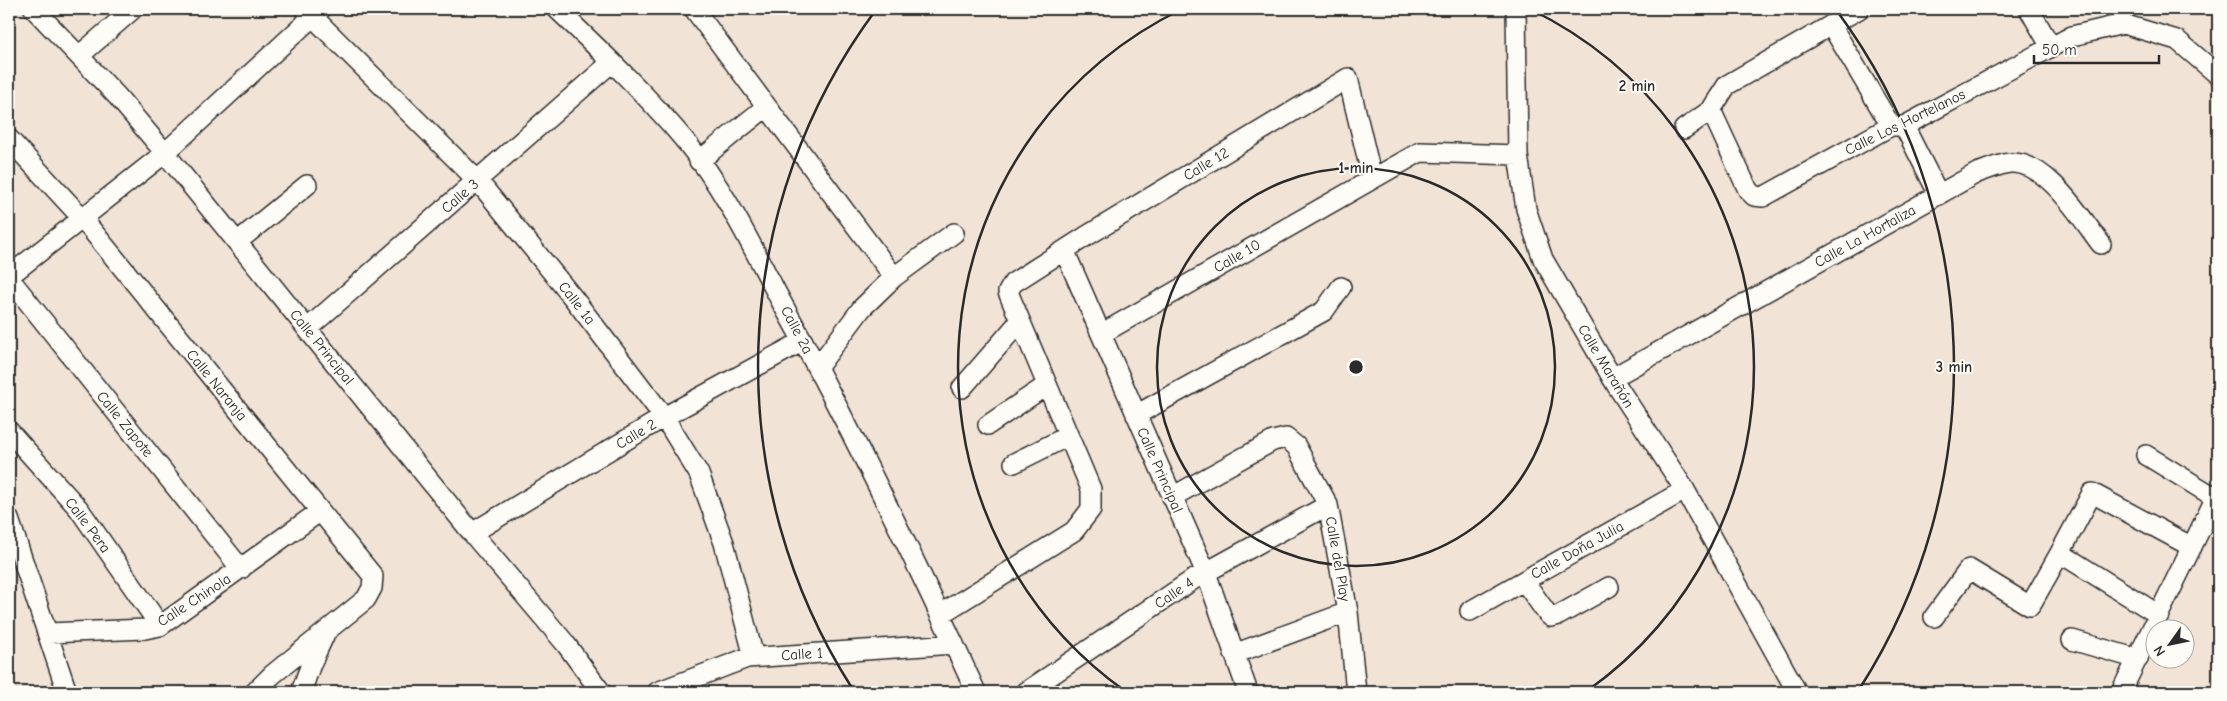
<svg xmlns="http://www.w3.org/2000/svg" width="2227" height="701" viewBox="0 0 2227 701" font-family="'Comic Neue',sans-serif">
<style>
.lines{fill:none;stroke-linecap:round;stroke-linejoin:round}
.street-casing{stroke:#2b2b2b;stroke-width:22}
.street{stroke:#fdfcf7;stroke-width:19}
.ring{fill:none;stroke:#2b2b2b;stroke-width:2.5}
.labels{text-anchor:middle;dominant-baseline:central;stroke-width:4;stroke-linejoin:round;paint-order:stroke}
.street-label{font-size:15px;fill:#2b2b2b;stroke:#fdfcf7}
.centre{fill:#2b2b2b;stroke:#fdfcf7;stroke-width:2.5}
.ring-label{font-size:15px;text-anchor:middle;font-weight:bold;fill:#2b2b2b;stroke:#fdfcf7;stroke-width:4;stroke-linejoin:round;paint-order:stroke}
</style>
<rect width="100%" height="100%" fill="#f1e3d5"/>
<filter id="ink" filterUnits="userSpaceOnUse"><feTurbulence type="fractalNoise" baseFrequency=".02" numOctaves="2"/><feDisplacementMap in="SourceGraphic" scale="10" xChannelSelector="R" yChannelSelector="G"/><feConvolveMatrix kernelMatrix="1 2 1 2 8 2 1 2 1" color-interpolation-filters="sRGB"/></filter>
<g filter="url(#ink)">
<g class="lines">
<g class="street-casing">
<path id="street" d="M34,9l83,87 48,57 307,380 93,110 36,49
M305,9l173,172 96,118 90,118 35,57 25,69 30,114
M557,9c45,43 90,86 130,134 39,48 66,106 95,160 70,127 134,258 194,389
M694,9l200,268 -32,31 -45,60
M1516,9l2,146 8,54 17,50 74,127 68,104 112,202
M2029,9l22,38
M1831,25l60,101
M79,56l54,-47
M1711,110l37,80 6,6 9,1 128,-71h13l168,-90 51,-12 54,16 41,35
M1904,126l35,69
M1684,129l27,-19 16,-25 132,-76
M9,139l73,79 291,358 -1,12 -6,11 -94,76 -17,17
M699,161l67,-54
M237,242l70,-57
M1065,252l141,321 42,119
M9,276l156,-123 156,-144
M894,277l60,-44
M9,278l232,291
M307,329l305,-267
M1101,334l319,-182 98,3
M1612,378l365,-205c10,-3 22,-9 33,-10 36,-3 71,55 91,81
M962,388l58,-67
M1136,415l188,-104 17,-24
M988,425l59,-40
M9,431l70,78 81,117
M2146,455l70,43
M1014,463l54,-27
M1172,497l101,-56 13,-3 10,8 32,59 20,107 8,80
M9,519l58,173
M472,533l192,-116 139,-76
M1524,581l22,31 5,5 8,-2 50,-28
M1470,611l215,-121
M941,614l133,-83 17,-22v-20l-83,-197 5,-9 72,-46 263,-159 24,100
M2159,615l-99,-62 32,-60 100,54
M1934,617l35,-48 61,37 30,-53
M48,633l97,-4 15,-3 159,-114
M2072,640l66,19
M1234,654l114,-42
M301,692l10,-28 13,-28
M657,692l90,-34 207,-14
M1026,692l168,-113 134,-74
M2121,692l97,-199"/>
</g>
<use href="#street" class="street"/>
</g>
</g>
<g class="ring">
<circle cx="1356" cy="367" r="199"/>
<path d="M1125 691A398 398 0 0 1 1182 9M1530 9A398 398 0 0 1 1587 691"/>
<path d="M852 688A598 598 0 0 1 875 11M1837 11A598 598 0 0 1 1860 688"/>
</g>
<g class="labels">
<g class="street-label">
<text transform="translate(1905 122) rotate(-26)">Calle Los Hortelanos</text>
<text transform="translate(1206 164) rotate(-31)">Calle 12</text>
<text transform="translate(460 196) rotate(-41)">Calle 3</text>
<text transform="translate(1865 236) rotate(-29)">Calle La Hortaliza</text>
<text transform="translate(1237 256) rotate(-30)">Calle 10</text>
<text transform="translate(577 303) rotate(52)">Calle 1a</text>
<text transform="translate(797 330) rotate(62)">Calle 2a</text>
<text transform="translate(322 347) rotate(51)">Calle Principal</text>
<text transform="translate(1606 366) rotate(59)">Calle Marañón</text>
<text transform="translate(217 385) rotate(51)">Calle Naranja</text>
<text transform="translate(125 424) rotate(51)">Calle Zapote</text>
<text transform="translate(636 434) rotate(-31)">Calle 2</text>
<text transform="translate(1160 470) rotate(66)">Calle Principal</text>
<text transform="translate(88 525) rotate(53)">Calle Pera</text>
<text transform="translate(1577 550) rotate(-29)">Calle Doña Julia</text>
<text transform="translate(1338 559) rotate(80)">Calle del Play</text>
<text transform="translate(1174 593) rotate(-34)">Calle 4</text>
<text transform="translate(194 600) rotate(-33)">Calle Chinola</text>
<text transform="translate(802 654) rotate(-4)">Calle 1</text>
</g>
</g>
<circle cx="1356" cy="367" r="8" class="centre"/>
<g class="ring-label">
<text x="1637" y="91">2 min</text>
<text x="1356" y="173">1 min</text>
<text x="1954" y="372">3 min</text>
</g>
<rect width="2227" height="701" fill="none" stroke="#fdfcf7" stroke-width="30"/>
<rect x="15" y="15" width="2197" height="671" fill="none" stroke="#2b2b2b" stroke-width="2" filter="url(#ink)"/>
<g transform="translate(2170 644) rotate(237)"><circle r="24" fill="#fdfcf7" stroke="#a9a8a5"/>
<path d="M0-4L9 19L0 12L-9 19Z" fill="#2b2b2b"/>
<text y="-8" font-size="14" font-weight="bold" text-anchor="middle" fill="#2b2b2b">N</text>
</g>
<path d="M2034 55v8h125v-8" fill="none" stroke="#2b2b2b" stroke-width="2.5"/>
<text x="2042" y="55" font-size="15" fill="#2b2b2b" stroke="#fdfcf7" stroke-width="4" paint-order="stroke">50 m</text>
</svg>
